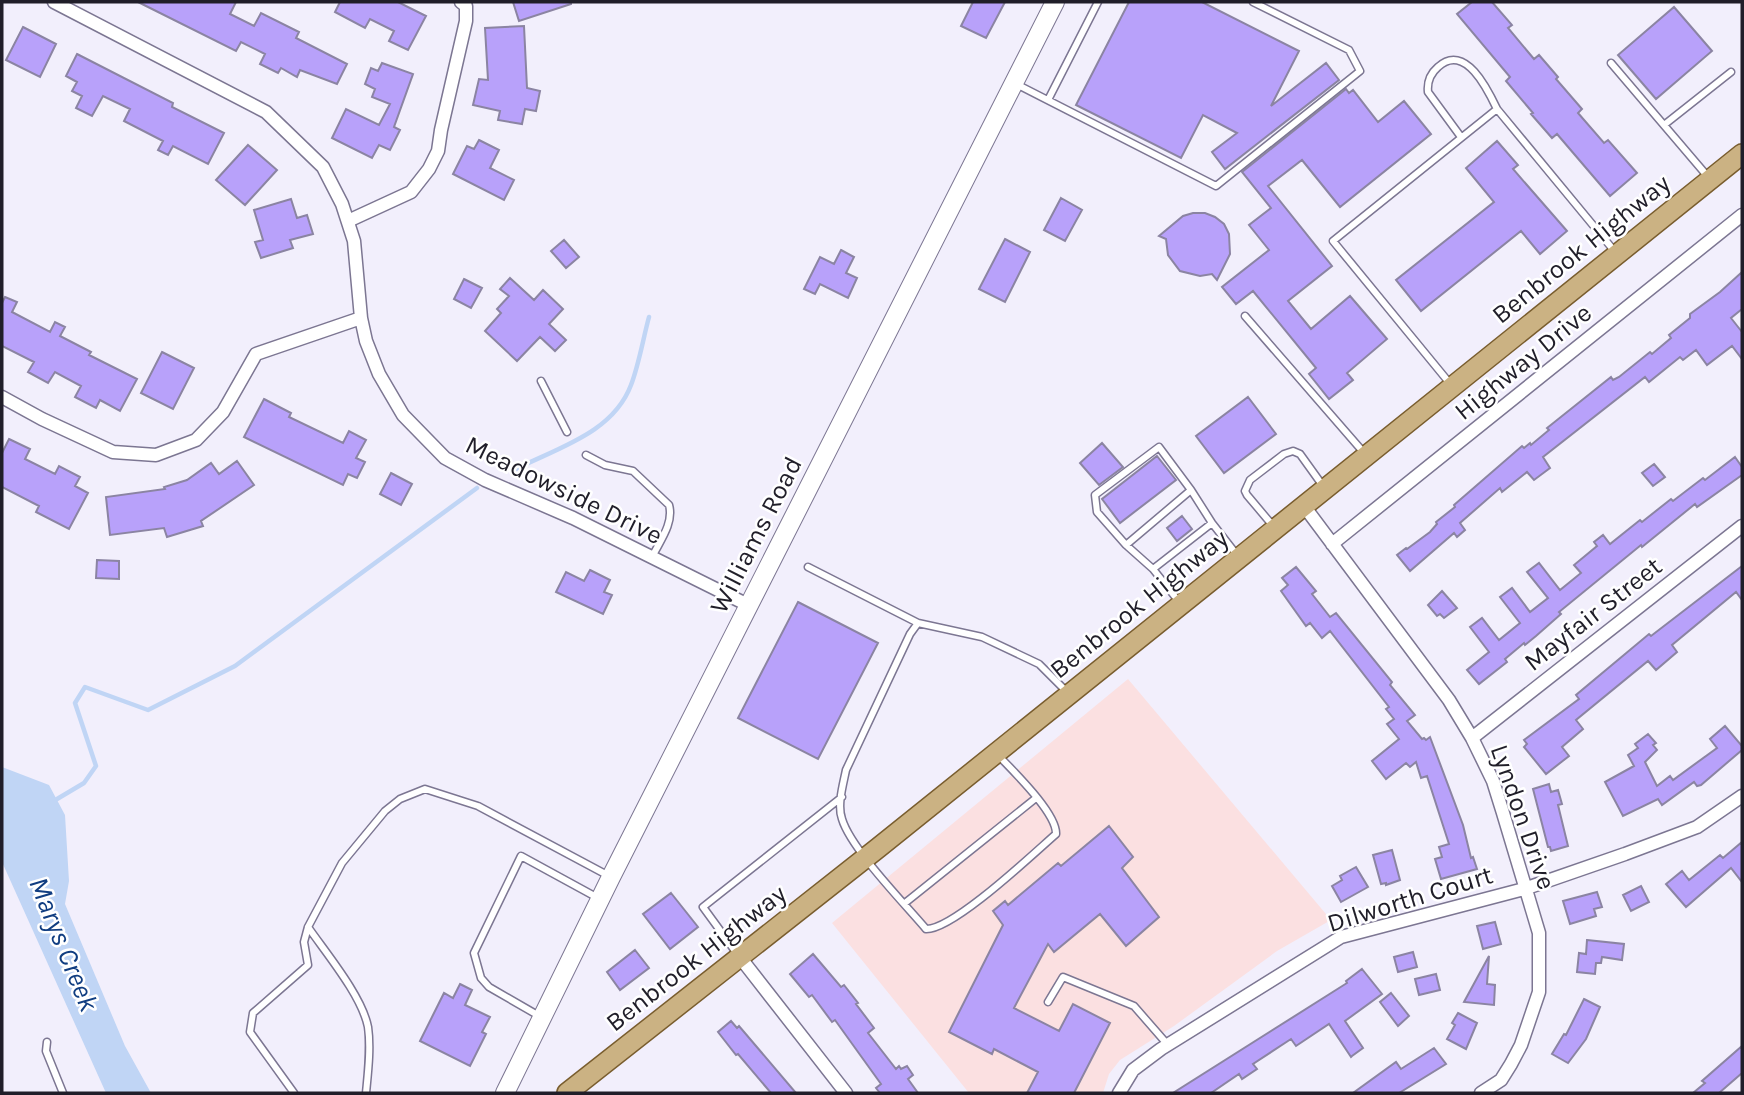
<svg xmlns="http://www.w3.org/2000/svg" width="1744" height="1095" viewBox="0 0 1744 1095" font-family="Karla,sans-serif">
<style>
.education{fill:#fbe0e1}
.water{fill:#c0d5f5}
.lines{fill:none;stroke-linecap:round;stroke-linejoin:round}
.stream{stroke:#c0d5f5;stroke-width:4.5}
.building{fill:#b8a1fa;stroke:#8b84a2;stroke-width:2}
.lane-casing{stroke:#7c7692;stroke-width:9}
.street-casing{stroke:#7c7692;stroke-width:15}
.secondary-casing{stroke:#7c7692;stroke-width:20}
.primary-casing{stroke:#795d2e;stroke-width:22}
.lane{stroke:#fff;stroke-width:6}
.street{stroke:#fff;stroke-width:12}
.secondary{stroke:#fff;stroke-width:18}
.primary{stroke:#cbb283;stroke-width:19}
.labels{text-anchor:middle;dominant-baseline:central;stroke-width:5;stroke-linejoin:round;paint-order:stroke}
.street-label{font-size:26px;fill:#201e29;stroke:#fff}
.water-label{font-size:28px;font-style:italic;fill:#103d81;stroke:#fff}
</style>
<rect width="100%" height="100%" fill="#f2effc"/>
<path class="education" d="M1128,679l203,241 -54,31 -103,75 -54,34 -11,14 -6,19h-134l-137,-170z"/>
<path class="water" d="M2,767l47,18 16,30 4,66 -4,23 60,142 26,47h-45l-104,-231z"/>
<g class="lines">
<path class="stream" d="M516,469c41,-21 97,-36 115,-84 8,-21 12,-46 18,-68
M52,802l32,-19 12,-17 -21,-63 10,-16 63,23 87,-44 242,-178"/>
</g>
<path class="building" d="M138,2h98l-6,12 24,12 7,-13 38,19 -3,6 51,26 -10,20 -37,-14 -3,7 -16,-9 -3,5 -18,-9 5,-10 -24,-12 -5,9z
M340,2h58l28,14 -18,34 -19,-9 5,-10 -24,-12 -5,9 -30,-16z
M513,2h58v2l-52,17z
M973,2h32l-19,36 -25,-12z
M1129,2h73l97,49 -28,55 55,-43 13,17 -114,89 -13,-17 25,-19 -34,-18 -22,43 -105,-53z
M1472,2h20l20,23 -4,3 26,31 5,-4 19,22 -2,2 26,30 -4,4 26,30 4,-3 29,33 -27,23 -53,-62 -5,4 -21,-24 2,-1 -27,-32 4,-4 -53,-63z
M1674,7l38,44 -56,48 -38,-44z
M524,26l3,62 13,3 -4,20 -11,-2 -3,15 -24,-4 2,-9 -27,-6 6,-26 9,1 -3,-52z
M23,27l33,17 -16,33 -34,-17z
M77,54l96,49 -1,4 52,26 -16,31 -35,-18 -5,9 -10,-5 5,-9 -39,-20 6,-12 -27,-13 -11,20 -16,-8 6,-12 -10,-5 5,-9 -11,-6z
M382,63l31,11 -19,53 6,3 -10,20 -11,-5 -7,13 -40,-20 14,-29 33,16 11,-21 -18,-7 3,-8 -10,-5 6,-16 7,3z
M1346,89l3,4 4,-3 25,32 26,-21 27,33 -91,73 -38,-47 -34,26 64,80 -44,35 23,28 39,-33 37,43 -40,34 6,7 -24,19 -20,-25 7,-6 -63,-77 -17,13 -14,-17 47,-37 -20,-25 22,-17 -29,-36z
M479,140l20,10 -9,18 24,12 -10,20 -51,-26 14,-28 7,3z
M1497,141l21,24 -5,4 54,62 -27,23 -19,-23 -100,80 -25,-31 98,-78 -28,-34z
M248,145l29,25 -32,35 -29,-25z
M1061,198l21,12 -17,31 -21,-11z
M291,199l6,19 10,-3 6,19 -23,6 3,8 -32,10 -6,-16 8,-2 -9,-30z
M1193,213h12l10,4 9,7 5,10 1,20 -13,26 -5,-6 -12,2 -20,-5 -12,-16 -2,-16 -7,-3 24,-20z
M1005,239l25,13 -25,50 -26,-13z
M564,240l15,17 -13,11 -15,-17z
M841,250l13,7 -8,16 11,5 -9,20 -28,-14 -5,10 -11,-5 16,-32 14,7z
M1742,272v37l-11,9 11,14v27l-10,-13 -25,19 -11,-15 -13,10 -3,-3 -31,25 -4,-5 -102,80 7,11 -16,12 -7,-8 -25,20 -2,-4 -40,35 5,7 -8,7 -3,-4 -44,38 -13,-16 9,-7 1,1 23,-17 7,-8 -1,-2 19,-15 -1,-2 68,-59 2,2 6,-5 1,2 18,-15 -2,-2 64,-51 2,3 6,-3 31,-25 2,2 19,-16 -2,-3 21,-17v-4l30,-22z
M510,278l24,22 9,-10 20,19 -14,15 17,16 -11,11 -15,-14 -23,24 -32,-30 16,-18 -4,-4 12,-13 -9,-7z
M464,279l18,9 -11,20 -17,-9z
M5,297l12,5 -5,10 38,20 5,-10 10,5 -5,9 31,16 -2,3 48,24 -17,32 -20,-11 -4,8 -21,-11 6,-11 -26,-14 -7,11 -20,-11 6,-10 -32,-16v-43z
M162,352l32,16 -21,41 -32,-16z
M1248,397l28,37 -52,39 -28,-37z
M264,399l27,14 -2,4 54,26 6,-12 17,9 -10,18 9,4 -8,16 -9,-4 -5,11 -99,-48z
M9,439l21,10 -5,10 30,15 4,-8 21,11 -5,9 13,7 -19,36 -33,-17 3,-6 -37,-19v-34z
M1102,443l21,24 -24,18 -19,-22z
M1157,456l19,24 -56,43 -18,-24z
M1735,457l7,10v8l-45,32 -2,-3 -53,43 -1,-2 -82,67 2,2 -25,22 -11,9 -1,-2 -19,16 2,3 -28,22 -12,-14 22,-18 -19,-25 12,-9 17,22 21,-17 -20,-26 12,-9 18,24 18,-14 -21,-26 12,-9 21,27 21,-17 -7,-8 23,-19 -3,-4 9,-7 7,9 30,-24 2,2 29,-23 2,2 30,-23 2,2z
M237,461l17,24 -53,36 2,5 -36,11 -3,-9 -54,7 -4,-38 59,-8 -1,-2 23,-7 24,-17 8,11z
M1654,464l11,13 -12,9 -11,-13z
M391,473l21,11 -11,21 -21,-11z
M1182,516l10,13 -15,12 -10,-13z
M97,560l22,1v18l-23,-1z
M1742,566v34l-6,-8 -64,53 5,7 -21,18 -8,-9 -72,59 7,9 -21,18 7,9 -23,18 -22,-27 3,-3 -3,-4 55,-41 -3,-4 73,-61 2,2z
M1296,567l20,24 -4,3 18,23 6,-4 56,69 -2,3 25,30 -8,6 15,18 2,-1 2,2 4,-3 33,88 8,33 2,-1 4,12 -36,10 -6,-20 7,-2 -3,-10 10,-3 -22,-68 -6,2 -5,-16 -6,5 -4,-4 -20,16 -14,-18 27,-22 -12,-15 7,-5 -8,-10 3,-2 -59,-76 -8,7 -12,-15 -4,3 -25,-35 7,-6 -6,-7z
M590,570l20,10 -6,12 8,3 -9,19 -47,-22 10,-20 18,9z
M1442,591l15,17 -13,10 -4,-4 -3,2 -9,-11z
M798,602l80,41 -60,116 -80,-41z
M1725,726l17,20v4l-41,35 -4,1 -3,-4 -32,23 -4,-6 -35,17 -18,-34 29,-16 -6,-11 10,-7 -3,-4 13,-10 8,9 -3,2 4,5 -12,12 12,24 13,-10 3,4 44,-32 -7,-9z
M1549,784l2,8 7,-2 4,14 -4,1 10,41 -17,5 -1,-4h-2l-15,-58z
M1109,826l24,31 -11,11 37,49 -33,29 -26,-32 -46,38 -6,-8 -34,64 45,23 14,-27 37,19 -36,70h-47l11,-21 -44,-23 -2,5 -43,-22 54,-107 -10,-14 12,-10 3,4 50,-42 3,3z
M1742,842v40l-11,-14 -45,39 -20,-23 16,-13 7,9 31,-25 3,3z
M1392,850l8,30 -14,5v-2l-5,1 -8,-29z
M1356,867l12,20 -27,15 -9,-16 10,-6 -2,-4z
M1641,886l8,16 -18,9 -8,-16z
M1597,892l5,15 -8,2 2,7 -26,8 -7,-23z
M671,893l27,34 -28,22 -27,-35z
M1495,922l6,22 -18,5 -6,-23z
M1587,940l37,4 -2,16 -20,-3 -1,6h-5l-1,11 -18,-2 2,-19 7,1z
M635,950l14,18 -29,22 -13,-18z
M1413,952l4,15 -19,5 -4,-15z
M813,954l28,33 3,-2 14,18 -2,1 18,24 -6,5 28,36 3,-3 2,3 6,-3 6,9 -5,4 10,14h-38l-4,-5 5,-4 -46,-64 -3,2 -20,-27 -3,2 -19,-23z
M1489,956l-2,28 8,1 -1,20 -30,-3z
M1362,969l20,25 -37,27 18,27 -11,8 -1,1 -22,-33 -33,22 -5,-7 -38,25 4,5 -15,10 -3,-5 -28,19h-38l174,-110 -1,-2z
M1436,974l4,16 -21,5 -4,-16z
M460,984l12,6 -7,15 25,12 -8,15 4,2 -16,32 -50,-25 24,-48 9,5z
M1391,993l18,23 -11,10 -18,-24z
M1584,999l16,8 -14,32 -18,24 -16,-9 12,-20 2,1z
M1458,1013l19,10 -11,26 -19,-10 8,-14 -3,-2z
M731,1021l6,7 2,-2 57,67h-25l-33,-39 -2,1 -18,-23z
M1742,1046v27l-23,20h-26l12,-10 -3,-2z
M1434,1048l12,16 -47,29h-46l43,-31 5,7z"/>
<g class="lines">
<g class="lane-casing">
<path id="lane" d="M1611,63l98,115
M1016,84l200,102 144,-115 -11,-21 -96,-48
M1048,100l50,-98
M1664,125l67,-53
M1461,137l-33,-45c-1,-10 3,-19 10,-25 27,-25 50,23 59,42
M1245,316l120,138
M541,381l26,51
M1452,386l-119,-145 164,-132 119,144
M586,455l19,10 28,6 36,34c5,18 -9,36 -17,52
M1274,527l-27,-32 -2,-4 5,-11 34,-26 9,-3 7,3 23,32
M1126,545l-29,-33 -2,-17 64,-48 32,43
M808,567l110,56
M1153,569l59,-46
M1180,603l-27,-34 -27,-24 65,-55 21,33 25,32
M997,754c15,16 60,59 59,80 -23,20 -103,96 -130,95 -21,-25 -75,-80 -84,-110 -5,-14 1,-34 4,-49l64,-136 8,-11 64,14 57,27 29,29
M905,903l131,-105
M308,927c18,26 54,69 60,100 3,21 0,45 -2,66
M738,955l-35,-48 139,-110
M1048,1002l15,-25 71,29 34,39
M541,1017l-52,-30 -8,-9 -7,-25 47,-97 77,42
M47,1042l-1,9 17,42
M294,1093l-44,-61 3,-19 55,-48 -4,-23 4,-15 34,-64 43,-52 15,-12 25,-10 53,17 131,70"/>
</g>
<g class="street-casing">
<path id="street" d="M54,2l212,110 57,55 19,37 12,37 7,77 5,23 13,33 24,41 42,43 40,22 88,38 177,88
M348,221l63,-29 18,-23 9,-18 3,-21 25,-109v-15l-5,-4
M2,397l40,22 71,33 43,3 40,-15 27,-28 33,-58 105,-36
M1304,506l145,194 23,38 21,43 10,32 36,120v59l-18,53 -10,19 -10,16 -20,13
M1332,544l410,-329
M1472,738l270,-212
M739,956l107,137
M1119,1093l14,-23 28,-21 180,-112 183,-48 101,-35 72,-27 45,-31"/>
</g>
<g class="secondary-casing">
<path id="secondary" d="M505,1093l106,-216 444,-875"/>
</g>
<g class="primary-casing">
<path id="primary" d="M567,1093l311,-245 864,-694"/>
</g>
<use href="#lane" class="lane"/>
<use href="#street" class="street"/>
<use href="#secondary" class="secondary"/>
<use href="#primary" class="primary"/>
</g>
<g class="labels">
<g class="street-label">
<text transform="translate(1581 249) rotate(-39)">Benbrook Highway</text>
<text transform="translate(1523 362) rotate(-39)">Highway Drive</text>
<text transform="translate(564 490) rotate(26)">Meadowside Drive</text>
<text transform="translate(756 535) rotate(-63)">Williams Road</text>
<text transform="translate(1139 604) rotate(-39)">Benbrook Highway</text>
<text transform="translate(1593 614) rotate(-38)">Mayfair Street</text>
<text transform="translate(1523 817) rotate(71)">Lyndon Drive</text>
<text transform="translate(1410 899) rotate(-17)">Dilworth Court</text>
<text transform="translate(696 958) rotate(-38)">Benbrook Highway</text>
</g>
<g class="water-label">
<text transform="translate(64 944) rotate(68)">Marys Creek</text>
</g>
</g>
<rect width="1744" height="1095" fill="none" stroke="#201e29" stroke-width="7"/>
</svg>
